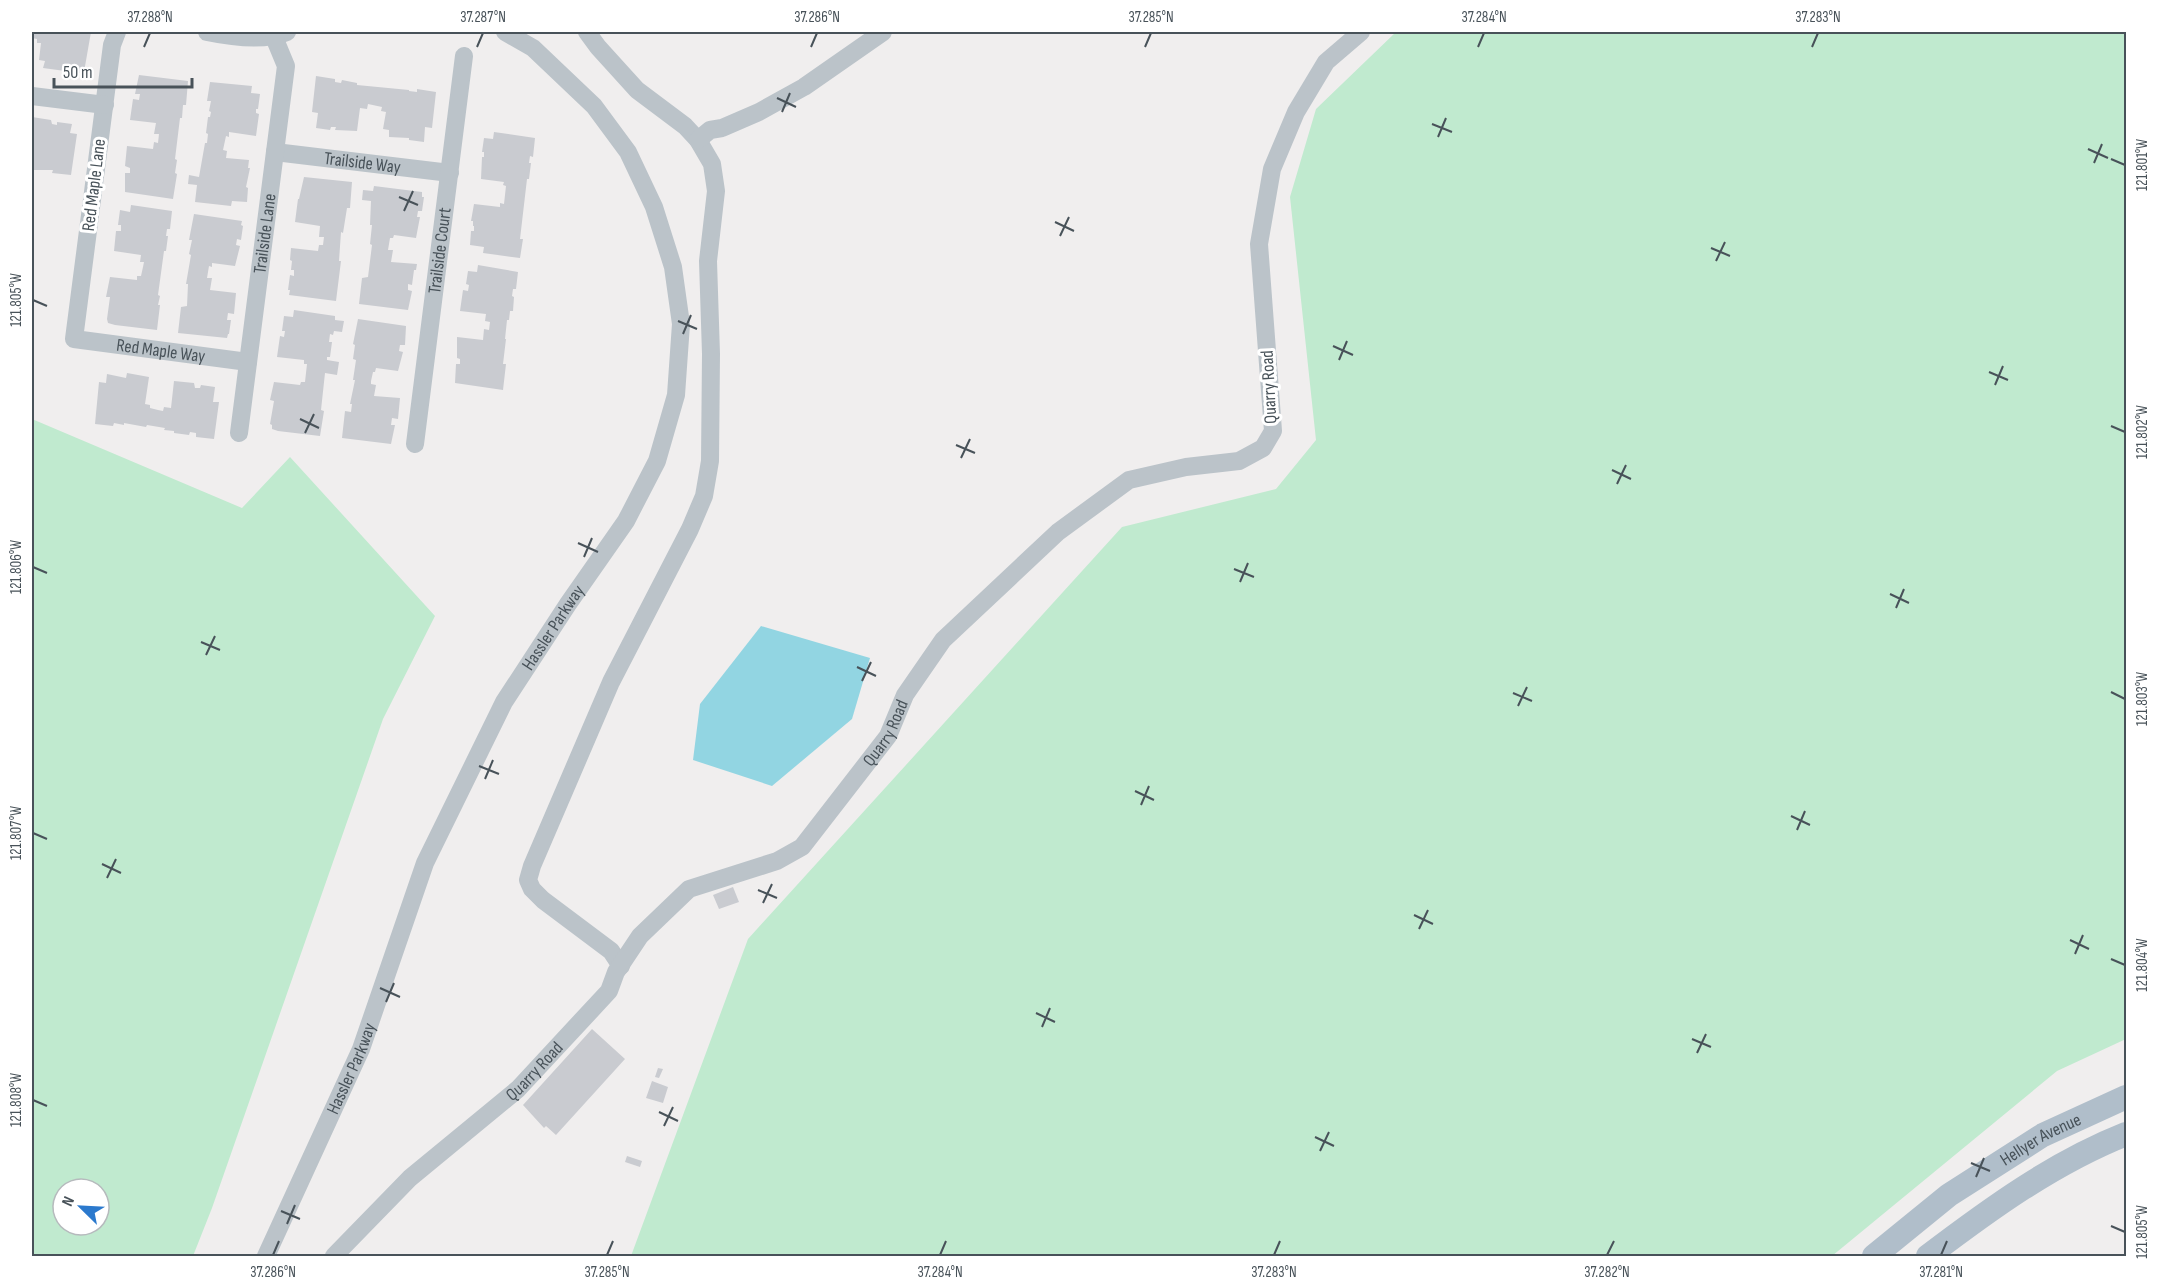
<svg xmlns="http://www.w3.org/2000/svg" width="2158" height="1288" viewBox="0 0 2158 1288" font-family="'Sofia Sans Condensed',sans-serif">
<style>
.green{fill:#c0eacf;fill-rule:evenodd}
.water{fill:#92d5e2}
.building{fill:#c9cbd0}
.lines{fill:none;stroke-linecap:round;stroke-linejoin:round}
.minor{stroke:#bbc3c9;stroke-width:18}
.major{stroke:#b0beca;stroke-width:24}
.ticks{fill:none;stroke:#485259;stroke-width:2}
.labels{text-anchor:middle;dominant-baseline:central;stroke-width:6;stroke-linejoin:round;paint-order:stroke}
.street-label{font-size:18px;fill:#485259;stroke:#fff}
.neatline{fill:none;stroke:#485259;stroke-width:2}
.ticks-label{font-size:15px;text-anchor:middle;fill:#485259}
</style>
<rect width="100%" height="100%" fill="#f0eeee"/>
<path class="green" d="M1396,32h730v1007l-69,32 -225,185h-1201l117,-317 374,-412 154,-38 40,-49 -26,-243 26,-88z
M32,419l210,89 48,-51 145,159 -52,103 -171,489 -19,48h-161zM63,1189h36v36h-36z"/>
<path class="water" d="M761,626l109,32 -18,61 -80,67 -79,-26 7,-56z"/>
<path class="building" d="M32,32h59l-7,40 -4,-1v2l-37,-5 2,-7 -6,-1 2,-17h-4v-4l-5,-1z
M139,75l49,6 -2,24h-3l-1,13h-2l-5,41 2,1 -2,13 2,1 -4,25 -48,-7v-19h5v-5l-5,-2 2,-20 26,3 1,-7 4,1 1,-9h-5l2,-11 -26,-3 3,-21 6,1 1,-6h-5z
M316,76l19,3v3l6,1 1,-3 15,3v2l52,5v1l8,1v-3l19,3 -4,36 -7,-1 -1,15 -15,-2v-2l-20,-1v-7l-6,-1 3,-17 -5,-1 1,-4 -14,-3 -1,5 -7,-1 -3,23 -22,-1 1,-3h-5l-1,3 -14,-2 2,-15 -6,-1z
M210,82l42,4 -1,7 9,1 -2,15h-2v4l3,1 -3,22 -27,-4v5l-3,-1 -3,14 4,1 -1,7 23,2 -1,8h2l-4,19 2,1 -1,14 -15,-1 -1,5 -36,-4 2,-17 -9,-1 1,-9 10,2 6,-34h2l1,-9 -2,-1 2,-16h2l1,-5 -2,-1 2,-10h-4z
M32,117l19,3 1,4 5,1v-3l15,2 -2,9 7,1 -6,41 -19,-2 1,-3h-21z
M494,132l41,6 -2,19 -3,-1 -1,7h2l-2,16h-2l-7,60h3l-3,19 -37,-5 1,-6 -14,-2 1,-14h3v-5h-1v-5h-2l3,-17 26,3v-4l4,1 2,-18 -3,-1 1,-3 -23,-3 1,-22h2v-5h-2l2,-14 9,1z
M304,177l48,5 -2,26h-3l-4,25 -2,-1 -2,29h2l-5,40 -47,-6 1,-5h-2l2,-15 4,1v-6h-3l1,-9 -2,-1 1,-12 27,3 1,-6h4l1,-8h-5l1,-11 -25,-4 3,-23h1z
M374,186l48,6v5h2l-2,14h-4l-1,6h3l-4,21 -22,-3 -1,3h-3l-2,12h5l-2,12 26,2 -1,6h-2l-2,15 -4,-1v6l4,1 -4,19 -49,-6 3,-26 6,-1 4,-32 -2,-1 2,-19h-2l1,-24 -9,-1 1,-10 10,1z
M131,205l41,6 -2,18h-3l-1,7h2l-2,15h-2l-6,44 2,1 -2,9h2l-3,25 -42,-5 -7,-2 -1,-4 3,-22h-4l4,-20 27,3v-4h4l2,-9 1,-5h-4l1,-7 -27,-4 2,-20h5v-6h-3l2,-15 10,2z
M194,214l48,7 -1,4 2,1 -2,14 -4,-1 -1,6 4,1 -5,20 -23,-3v4l-3,-1 -2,12h5l-2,12 26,3 -2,21 -6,-1 -1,7h4l-2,14h-1l-1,4 -49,-5 3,-26 6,-1 1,-22h-2l5,-29 -2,-1 3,-14h-3z
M478,265l40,7 -2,17h-3l-1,7 2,1 -1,14h-3l-1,9h-2l-2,19h1l-3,25h3l-3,26 -48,-7 1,-19h4v-5l-3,-1v-21l26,3 1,-11 5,1 1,-8 -5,-1 1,-7 -26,-3 3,-21 5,1 1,-6 -3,-1 2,-13 9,1z
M294,310l41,6v4l9,1 -2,11 -8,-1 -1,4 -3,-1 -1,8h3l-2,15h-3v3l12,2 -2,13 -12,-2 -4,37 3,1 -4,25 -42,-5 -6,-2v-4l-2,-1 4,-23 -4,-1 4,-18 26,3 1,-3h4l2,-18h-3v-4l-27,-3 3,-21 4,1 1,-6h-3l2,-15 9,1z
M358,319l48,7 -1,19h-5l-1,6 4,1 -5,19 -22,-3 -1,4h-2l-2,9v3l5,1 -2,11 26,2 -2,21 -6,-1 -1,7h4l-4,19 -49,-6 3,-27 6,1 1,-8h-2l5,-24h-2l3,-20 -3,-1 2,-14 -2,-1z
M127,373l22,4 -4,27 5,1v3l8,2 5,1 1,-4 7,1 3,-27 20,2 1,5h5l1,-3 14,2 -2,15h6l-5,37 -18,-2v-4l-6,-1 -1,3 -15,-2v-2l-10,-1 1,-2 -18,-3 -1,2 -22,-4v2l-10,-2 -1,3 -18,-2 4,-42 7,1 1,-9 19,4z
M733,887l6,15 -20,7 -6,-14z
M592,1029l33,30 -69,76 -10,-9 -2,2 -21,-23z
M658,1068l5,1 -4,9 -4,-1z
M652,1081l16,6 -5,16 -17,-5z
M627,1156l15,5 -2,6 -15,-5z"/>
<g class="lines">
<g class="minor">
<path id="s1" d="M117,32l-5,13 -38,294 174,23"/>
<path d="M207,32c24,5 57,10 80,0"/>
<path d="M587,32l11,15 39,43 48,36 13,14 14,24 4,27 -8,70 3,93 -1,107 -6,35 -14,33 -79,153 -79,184 -4,14 4,9 11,11 68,51 10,15"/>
<path d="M32,96l73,9"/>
<path d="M698,140l12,-10 12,-2 37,-16 45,-25 79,-55"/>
<path id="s2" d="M275,152l175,21"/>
<path id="s3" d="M239,433l47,-367 -12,-29"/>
<path id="s4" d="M415,444l49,-388"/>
<path id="s5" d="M266,1256l95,-207 64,-186 79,-161 64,-98 58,-83 31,-60 19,-66 5,-71 -8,-57 -19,-60 -26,-55 -34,-46 -61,-58 -28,-16"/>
<path id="s6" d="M334,1256l76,-78 108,-89 91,-98 7,-19 24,-36 49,-47 88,-28 25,-14 86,-111 17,-41 38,-55 115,-108 71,-52 57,-13 53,-6 24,-13 10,-17 -14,-187 13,-75 24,-57 30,-50 35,-30"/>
</g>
<g class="major">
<path id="s7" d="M1874,1256l75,-61 94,-60 83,-38"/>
<path d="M1928,1256c62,-47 125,-93 198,-122"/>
</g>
</g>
<path class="ticks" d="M144,47l6,-14M477,47l6,-14M811,47l6,-14M1145,47l6,-14M1478,47l6,-14M1812,47l6,-14M777,98l19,9M782,112l8,-19M1432,124l20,8M1438,137l8,-19M2088,149l20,9M2111,159l14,6M2094,163l8,-19M399,197l19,8M404,211l9,-20M1055,222l19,9M1060,236l9,-19M1711,248l19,8M1716,261l9,-19M33,300l14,6M678,321l19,8M683,334l8,-19M1333,346l20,9M1339,360l8,-19M1989,372l19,8M1995,385l8,-19M300,419l19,9M2111,426l14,6M305,433l9,-19M956,445l19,8M961,458l9,-19M1612,470l19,9M1617,484l9,-19M578,543l20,9M584,557l8,-19M33,567l14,6M1234,569l20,8M1240,582l8,-19M1890,594l19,9M1896,608l8,-19M201,642l19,8M206,655l9,-19M857,667l19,9M862,681l9,-19M2111,692l14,7M1513,693l19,8M1518,706l9,-19M479,766l20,8M485,779l8,-19M1135,791l19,9M1141,805l8,-19M1791,816l19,9M1797,830l8,-19M33,833l14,6M102,864l19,9M107,878l9,-19M758,890l19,8M763,903l9,-19M1414,915l19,9M1419,929l9,-19M2070,940l19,9M2075,954l8,-19M2111,959l14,6M380,988l20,9M386,1002l8,-19M1036,1013l19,9M1042,1027l8,-19M1692,1039l19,8M1697,1053l9,-19M33,1100l14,6M659,1112l19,9M664,1126l9,-19M1315,1137l19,9M1320,1151l9,-19M1971,1163l19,8M1976,1177l8,-19M281,1211l19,8M287,1224l8,-19M2111,1226l14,6M273,1255l6,-14M607,1255l6,-14M940,1255l6,-14M1274,1255l6,-14M1607,1255l7,-14M1941,1255l6,-14"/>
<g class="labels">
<g class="street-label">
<text stroke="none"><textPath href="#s2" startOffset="88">Trailside Way</textPath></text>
<text transform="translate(94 185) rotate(-83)">Red Maple Lane</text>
<text stroke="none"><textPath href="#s3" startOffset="201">Trailside Lane</textPath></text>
<text stroke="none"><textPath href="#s4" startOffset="195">Trailside Court</textPath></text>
<text stroke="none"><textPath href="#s1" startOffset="398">Red Maple Way</textPath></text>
<text transform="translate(1269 387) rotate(-93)">Quarry Road</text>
<text stroke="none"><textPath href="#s5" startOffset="693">Hassler Parkway</textPath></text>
<text stroke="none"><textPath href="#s6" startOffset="777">Quarry Road</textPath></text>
<text stroke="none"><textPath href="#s5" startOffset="206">Hassler Parkway</textPath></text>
<text stroke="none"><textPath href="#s6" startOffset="273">Quarry Road</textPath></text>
<text stroke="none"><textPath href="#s7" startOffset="204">Hellyer Avenue</textPath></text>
</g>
</g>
<rect width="2158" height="1288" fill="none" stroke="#ffffff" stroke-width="66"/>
<g transform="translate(81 1207) rotate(294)"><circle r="28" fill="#ffffff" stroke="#b6babd" stroke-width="1.5"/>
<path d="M0-4.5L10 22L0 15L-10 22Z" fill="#2b79cd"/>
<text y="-9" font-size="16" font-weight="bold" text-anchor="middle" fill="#485259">N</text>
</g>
<path d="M54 78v9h138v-9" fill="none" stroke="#485259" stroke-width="3"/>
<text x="63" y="78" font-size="18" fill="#485259" stroke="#ffffff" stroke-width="4.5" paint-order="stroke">50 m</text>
<rect x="33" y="33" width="2092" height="1222" class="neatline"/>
<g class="ticks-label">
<text x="150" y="22">37.288°N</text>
<text x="483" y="22">37.287°N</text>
<text x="817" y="22">37.286°N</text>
<text x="1151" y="22">37.285°N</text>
<text x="1484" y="22">37.284°N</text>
<text x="1818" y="22">37.283°N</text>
<text transform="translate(2142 165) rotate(-90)" y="5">121.801°W</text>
<text transform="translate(16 300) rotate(-90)" y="5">121.805°W</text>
<text transform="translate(2142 432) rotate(-90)" y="5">121.802°W</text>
<text transform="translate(16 567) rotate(-90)" y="5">121.806°W</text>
<text transform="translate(2142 699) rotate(-90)" y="5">121.803°W</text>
<text transform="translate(16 833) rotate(-90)" y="5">121.807°W</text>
<text transform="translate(2142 965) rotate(-90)" y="5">121.804°W</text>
<text transform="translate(16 1100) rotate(-90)" y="5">121.808°W</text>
<text transform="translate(2142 1232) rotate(-90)" y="5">121.805°W</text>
<text x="273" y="1277">37.286°N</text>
<text x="607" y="1277">37.285°N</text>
<text x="940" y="1277">37.284°N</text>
<text x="1274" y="1277">37.283°N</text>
<text x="1607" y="1277">37.282°N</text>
<text x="1941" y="1277">37.281°N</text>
</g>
</svg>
